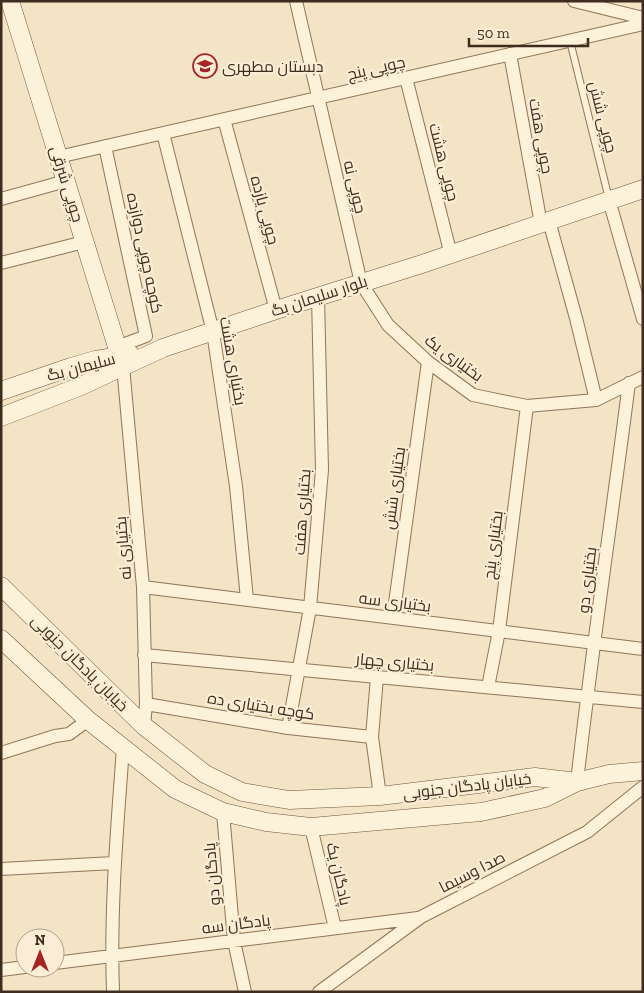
<svg xmlns="http://www.w3.org/2000/svg" width="644" height="993" viewBox="0 0 644 993" font-family="'Zilla Slab',Cairo,serif">
<style>
.lines{fill:none;stroke-linecap:round;stroke-linejoin:round}
.lane-casing{stroke:#907558;stroke-width:8}
.street-casing{stroke:#907558;stroke-width:14}
.secondary-casing{stroke:#71563c;stroke-width:19}
.lane{stroke:#fcf1d9;stroke-width:6}
.street{stroke:#fcf1d9;stroke-width:12}
.secondary{stroke:#fcf1d9;stroke-width:18}
.labels{text-anchor:middle;dominant-baseline:central;stroke-width:4.5;stroke-linejoin:round;paint-order:stroke}
.poi-label{font-size:16px;fill:#3e2d1e;stroke:#f9eed5;text-anchor:start}
.street-label{font-size:16px;fill:#3e2d1e;stroke:#f9eed5}
</style>
<rect width="100%" height="100%" fill="#f2e4c4"/>
<g class="lines">
<g class="lane-casing">
<path id="lane" d="M570,41l39,158"/>
</g>
<g class="street-casing">
<path id="street" d="M296,1l65,282 27,42 40,37 45,33 54,11 69,-6 47,-23
M574,1l69,17
M510,54l31,170
M406,78l45,177
M224,119l52,191
M163,133l50,199 23,154 11,113
M105,146l41,190 -29,11
M58,157l585,-133
M1,199l65,-18
M609,200l34,119
M549,221l27,97 20,82
M1,263l83,-21
M123,366l20,221 3,117 -2,22
M143,587l500,62
M393,618l35,-256
M144,655l499,47
M377,677l-5,60 8,59
M488,687l11,-56 28,-225
M146,704l142,24 84,9
M288,728l22,-120 12,-138 -4,-173
M1,753l54,-17 14,-2 19,-14
M577,782c15,-133 35,-266 52,-399
M223,812l11,129 11,51
M311,827l24,101
M1,869l113,-6
M55,963l363,-45
M1,970l24,-3
M113,992c-3,-82 4,-163 10,-244
M319,992l102,-75 166,-85 56,-45"/>
</g>
<g class="secondary-casing">
<path id="secondary" d="M10,1l113,365
M1,391l70,-24 24,-7 35,-6
M1,417l80,-31 82,-38 113,-38 146,-46 221,-75
M1,586l143,140 61,48 37,18 47,8 91,-4 155,-19 42,5
M1,639l87,81 87,69 48,23 43,10 45,5 170,-15 64,-14 32,-16 32,-8 34,-3"/>
</g>
<use href="#lane" class="lane"/>
<use href="#street" class="street"/>
<use href="#secondary" class="secondary"/>
</g>
<defs>
<g id="school-ring" transform="scale(1.25)"><circle r="9.5" fill="#f9eed5" stroke="#a52225" stroke-width="1.5"/><path d="M0-5L7-2L0 1L-7-2ZM-4 1L0 2.5L4 1V4Q0 6-4 4Z" fill="#a52225"/></g>
</defs>
<g fill-rule="evenodd">
<use href="#school-ring" x="205" y="66"/>
</g>
<g class="labels">
<g class="poi-label">
<text x="222" y="66">دبستان مطهری</text>
</g>
<g class="street-label">
<text transform="translate(376 68) rotate(-13)">چوپی پنج</text>
<text transform="translate(603 117) rotate(76)">چوپی شش</text>
<text transform="translate(541 136) rotate(80)">چوپی هفت</text>
<text transform="translate(444 162) rotate(76)">چوپی هشت</text>
<text transform="translate(67 184) rotate(73)">چوپی شرقی</text>
<text transform="translate(355 187) rotate(77)">چوپی نه</text>
<text transform="translate(265 210) rotate(75)">چوپی یازده</text>
<text transform="translate(145 253) rotate(78)">کوچه چوپی دوازده</text>
<text transform="translate(319 296) rotate(-18)">بلوار سلیمان بگ</text>
<text transform="translate(454 358) rotate(36)">بختیاری یک</text>
<text transform="translate(233 361) rotate(80)">بختیاری هشت</text>
<text transform="translate(81 367) rotate(-15)">سلیمان بگ</text>
<text transform="translate(394 488) rotate(-82)">بختیاری شش</text>
<text transform="translate(302 512) rotate(-86)">بختیاری هفت</text>
<text transform="translate(493 545) rotate(-83)">بختیاری پنج</text>
<text transform="translate(123 548) rotate(-95)">بختیاری نه</text>
<text transform="translate(587 580) rotate(-83)">بختیاری دو</text>
<text transform="translate(395 602) rotate(7)">بختیاری سه</text>
<text transform="translate(395 662) rotate(5)">بختیاری چهار</text>
<text transform="translate(80 663) rotate(45)">خیابان پادگان جنوبی</text>
<text transform="translate(261 706) rotate(9)">کوچه بختیاری ده</text>
<text transform="translate(467 786) rotate(-7)">خیابان پادگان جنوبی</text>
<text transform="translate(472 872) rotate(-27)">صدا وسیما</text>
<text transform="translate(212 874) rotate(-95)">پادگان دو</text>
<text transform="translate(339 874) rotate(77)">پادگان یک</text>
<text transform="translate(236 924) rotate(-7)">پادگان سه</text>
</g>
</g>
<rect width="644" height="993" fill="none" stroke="#3e2d1e" stroke-width="5"/>
<g transform="translate(40 953)"><circle r="24" fill="#f9eed5" stroke="#aea18c"/>
<path d="M0-4L9 19L0 12L-9 19Z" fill="#a52225"/>
<text y="-8" font-size="14" font-weight="bold" text-anchor="middle" fill="#3e2d1e">N</text>
</g>
<path d="M469 38v8h119v-8" fill="none" stroke="#3e2d1e" stroke-width="2.5"/>
<text x="477" y="38" font-size="15" fill="#3e2d1e" stroke="#f9eed5" stroke-width="4" paint-order="stroke">50 m</text>
</svg>
